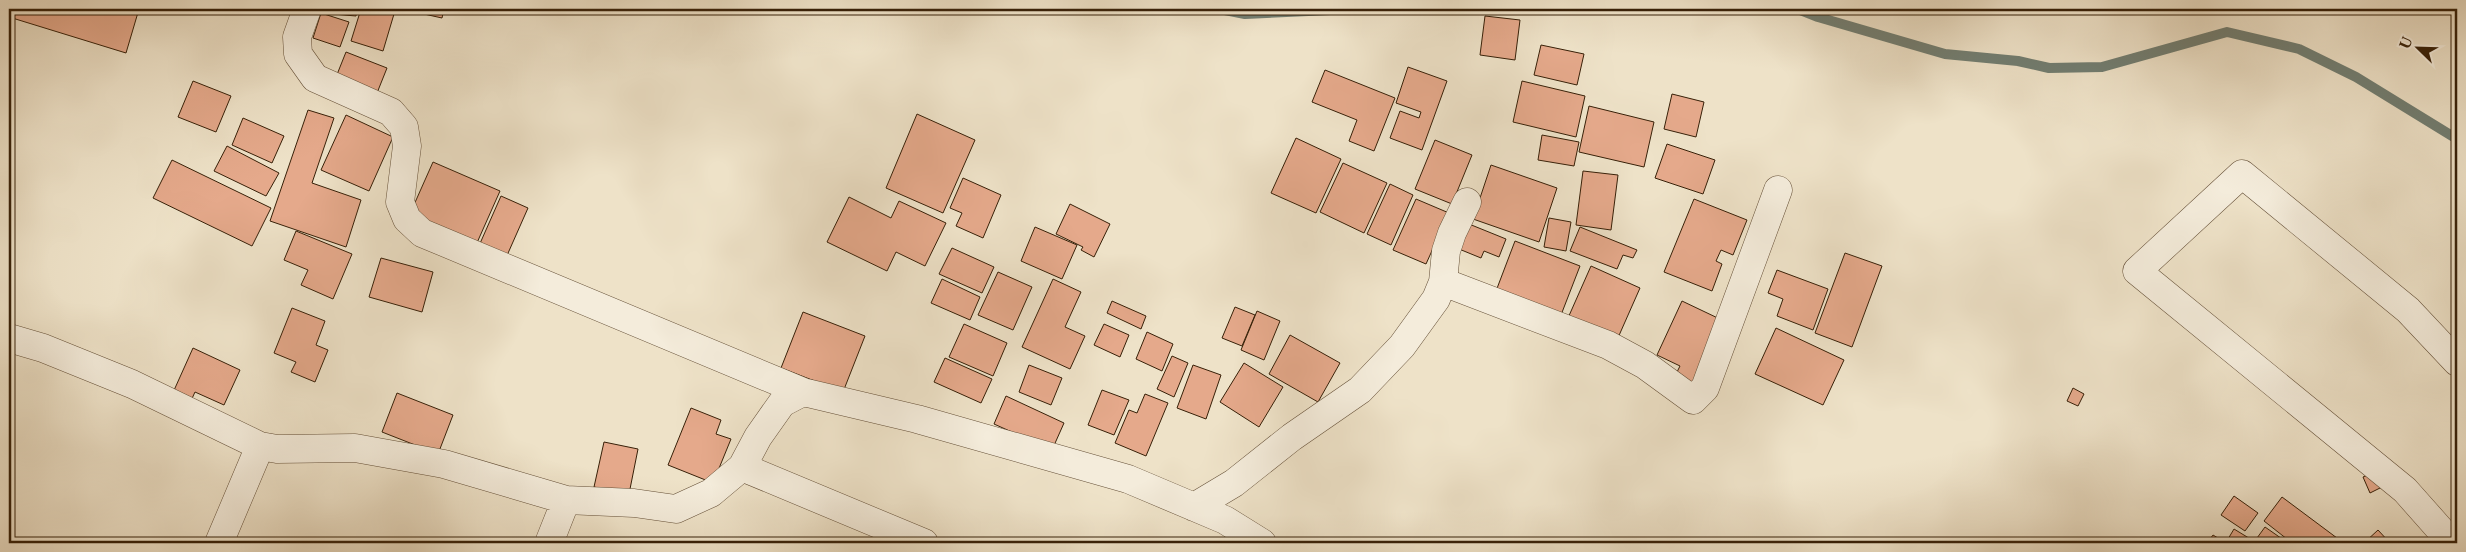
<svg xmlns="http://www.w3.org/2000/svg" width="2466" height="552" viewBox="0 0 2466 552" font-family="'Libre Caslon Text',serif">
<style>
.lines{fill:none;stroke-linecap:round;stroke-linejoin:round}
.stream{stroke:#727e72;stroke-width:10}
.building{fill:#e5a98b;stroke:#372008}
.minor-casing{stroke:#655038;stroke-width:29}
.minor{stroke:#f4ecdb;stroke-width:28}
</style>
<rect width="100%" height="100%" fill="#eee2c8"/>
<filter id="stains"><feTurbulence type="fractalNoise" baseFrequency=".004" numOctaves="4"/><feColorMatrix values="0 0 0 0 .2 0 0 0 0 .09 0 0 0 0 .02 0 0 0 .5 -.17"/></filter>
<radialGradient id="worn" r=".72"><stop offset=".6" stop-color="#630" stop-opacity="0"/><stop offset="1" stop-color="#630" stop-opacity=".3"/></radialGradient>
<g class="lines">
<path class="stream" d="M1220,9l25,5 107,-5
M1798,9l20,8 127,37 73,7 31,7 53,-1 125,-35 72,17 57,28 101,62"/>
</g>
<path class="building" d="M9,9h130l-13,44 -117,-36z
M334,9h23l-1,7 -23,-2z
M361,9h17l16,5 -11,37 -32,-10z
M416,9h28l-2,9 -27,-6z
M321,13l28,9 -9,25 -27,-9z
M1485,16l35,4 -5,40 -35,-5z
M1541,45l43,9 -7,31 -43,-10z
M346,52l41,16 -10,25 -41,-16z
M1408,67l39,14 -25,69 -32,-12 10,-27 19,7 2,-6 -25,-9z
M1325,70l70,28 -21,53 -25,-10 8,-21 -45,-18z
M193,81l38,15 -15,36 -38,-15z
M1522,81l63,15 -9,41 -63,-15z
M1672,94l32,8 -8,35 -32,-8z
M1589,106l65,16 -10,45 -65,-15z
M308,110l26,8 -22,65 49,17 -15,47 -76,-26z
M917,114l58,26 -32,73 -57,-25z
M346,115l47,22 -24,54 -48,-21z
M243,118l41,18 -12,27 -40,-18z
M1542,135l37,7 -5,24 -36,-6z
M1296,138l45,21 -25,54 -45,-20z
M1435,140l37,15 -20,49 -37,-15z
M1667,144l48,16 -12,34 -48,-16z
M227,146l52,27 -13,23 -52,-25z
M172,160l99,48 -19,38 -99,-48z
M433,162l67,29 -24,54 -67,-29z
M1343,163l44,20 -23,50 -44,-21z
M1491,165l66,23 -18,54 -66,-23z
M1583,171l35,4 -7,55 -35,-5z
M963,178l38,17 -18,43 -27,-12 6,-13 -12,-5z
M1390,184l23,11 -22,50 -24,-11z
M501,196l27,12 -23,52 -27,-12z
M849,197l42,21 8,-17 47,22 -21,43 -29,-14 -9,19 -60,-29z
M1416,199l33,14 -23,51 -33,-14z
M1694,199l53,21 -14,35 -12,-5 -5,11 6,3 -10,27 -48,-19z
M1070,204l40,20 -16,33 -13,-7 2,-3 -27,-13z
M1549,218l22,4 -5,29 -22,-4z
M1469,224l37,15 -7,18 -15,-6 -3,7 -22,-9z
M1035,227l42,18 -15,34 -41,-18z
M1580,227l57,23 -4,8 -10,-3 -6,14 -47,-18z
M296,231l56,23 -19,45 -32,-14 7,-15 -24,-10z
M1515,241l65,25 -19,49 -65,-24z
M952,248l42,19 -12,26 -43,-19z
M1845,253l37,13 -30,81 -37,-14z
M381,258l52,14 -11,40 -53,-15z
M1591,266l49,22 -23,52 -49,-22z
M1777,270l51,19 -15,41 -36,-14 6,-17 -15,-6z
M998,272l34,15 -19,43 -35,-15z
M942,279l38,18 -10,23 -39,-17z
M1053,279l28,13 -16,35 20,9 -15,33 -48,-22z
M1112,301l34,15 -5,13 -34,-16z
M1682,301l42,20 -32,68 -19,-9 7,-14 -23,-11z
M1235,307l20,8 -13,31 -20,-8z
M292,308l33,13 -9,24 12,5 -13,32 -24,-10 5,-10 -22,-9z
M1257,311l23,10 -16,39 -23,-10z
M803,312l62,24 -22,56 -62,-24z
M964,324l43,19 -14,33 -44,-19z
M1104,324l25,11 -9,22 -26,-12z
M1776,328l68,32 -21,45 -68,-31z
M1147,332l26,12 -11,27 -26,-12z
M1290,335l50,28 -22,39 -49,-28z
M193,348l47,22 -16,35 -29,-13 -6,13 -18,-8z
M1172,356l16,7 -14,34 -17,-8z
M945,358l47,21 -11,24 -47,-21z
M1244,363l39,24 -24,40 -39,-25z
M1029,365l33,13 -11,27 -32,-13z
M1193,365l28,10 -15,44 -29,-11z
M2073,388l11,6 -6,12 -11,-5z
M1102,390l27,10 -15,35 -26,-10z
M397,393l56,22 -15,39 -56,-22z
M1145,394l23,9 -22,53 -31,-13 14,-33 8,3z
M1006,396l58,27 -12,27 -58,-26z
M691,408l30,12 -5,14 15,5 -18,44 -45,-18z
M604,442l34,7 -9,45 -35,-7z
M2377,471l7,15 -14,7 -7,-16z
M2234,496l24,17 -13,18 -24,-16z
M2282,497l59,44 -2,2h-47l-28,-22z
M2265,527l23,16h-24l-7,-5z
M2234,529l23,14h-22l-7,-4z
M2378,530l12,13h-26z
M2213,535l13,8h-19z"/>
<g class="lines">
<g class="minor-casing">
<path id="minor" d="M307,9l-10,28 1,17 17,24 76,34 13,15 3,19 -7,56 7,17 15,14 381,159
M1443,282l165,63 37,20 48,35 12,-12 73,-198
M9,338l34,10 89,36 128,62 17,3 78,-1 89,16 122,36 68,3 42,6 35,-16 31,-26 16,-30 24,-34 21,-11 114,27 211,60 97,41 37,23
M742,467l182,76
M1194,507l40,-24 58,-46 68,-47 42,-44 34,-47 7,-17 3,-31 6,-18 15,-31
M219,543l41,-97
M549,543l17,-43
M2452,543l-47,-53 -268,-219 105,-97 166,136 49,52"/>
</g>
<use href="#minor" class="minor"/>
</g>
<rect width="2466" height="552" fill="none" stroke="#eee2c8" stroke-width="30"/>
<rect x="10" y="10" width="2446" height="532" fill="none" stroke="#372008" stroke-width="2.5"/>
<rect x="15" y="15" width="2436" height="522" fill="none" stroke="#372008"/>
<g transform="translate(2418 48) rotate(293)" stroke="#f4ecdb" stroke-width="4" paint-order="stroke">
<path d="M0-4L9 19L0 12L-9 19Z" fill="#372008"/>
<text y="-8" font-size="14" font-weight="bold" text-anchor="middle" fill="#372008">U</text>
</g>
<rect width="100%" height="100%" filter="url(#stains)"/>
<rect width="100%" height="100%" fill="url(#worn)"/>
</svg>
